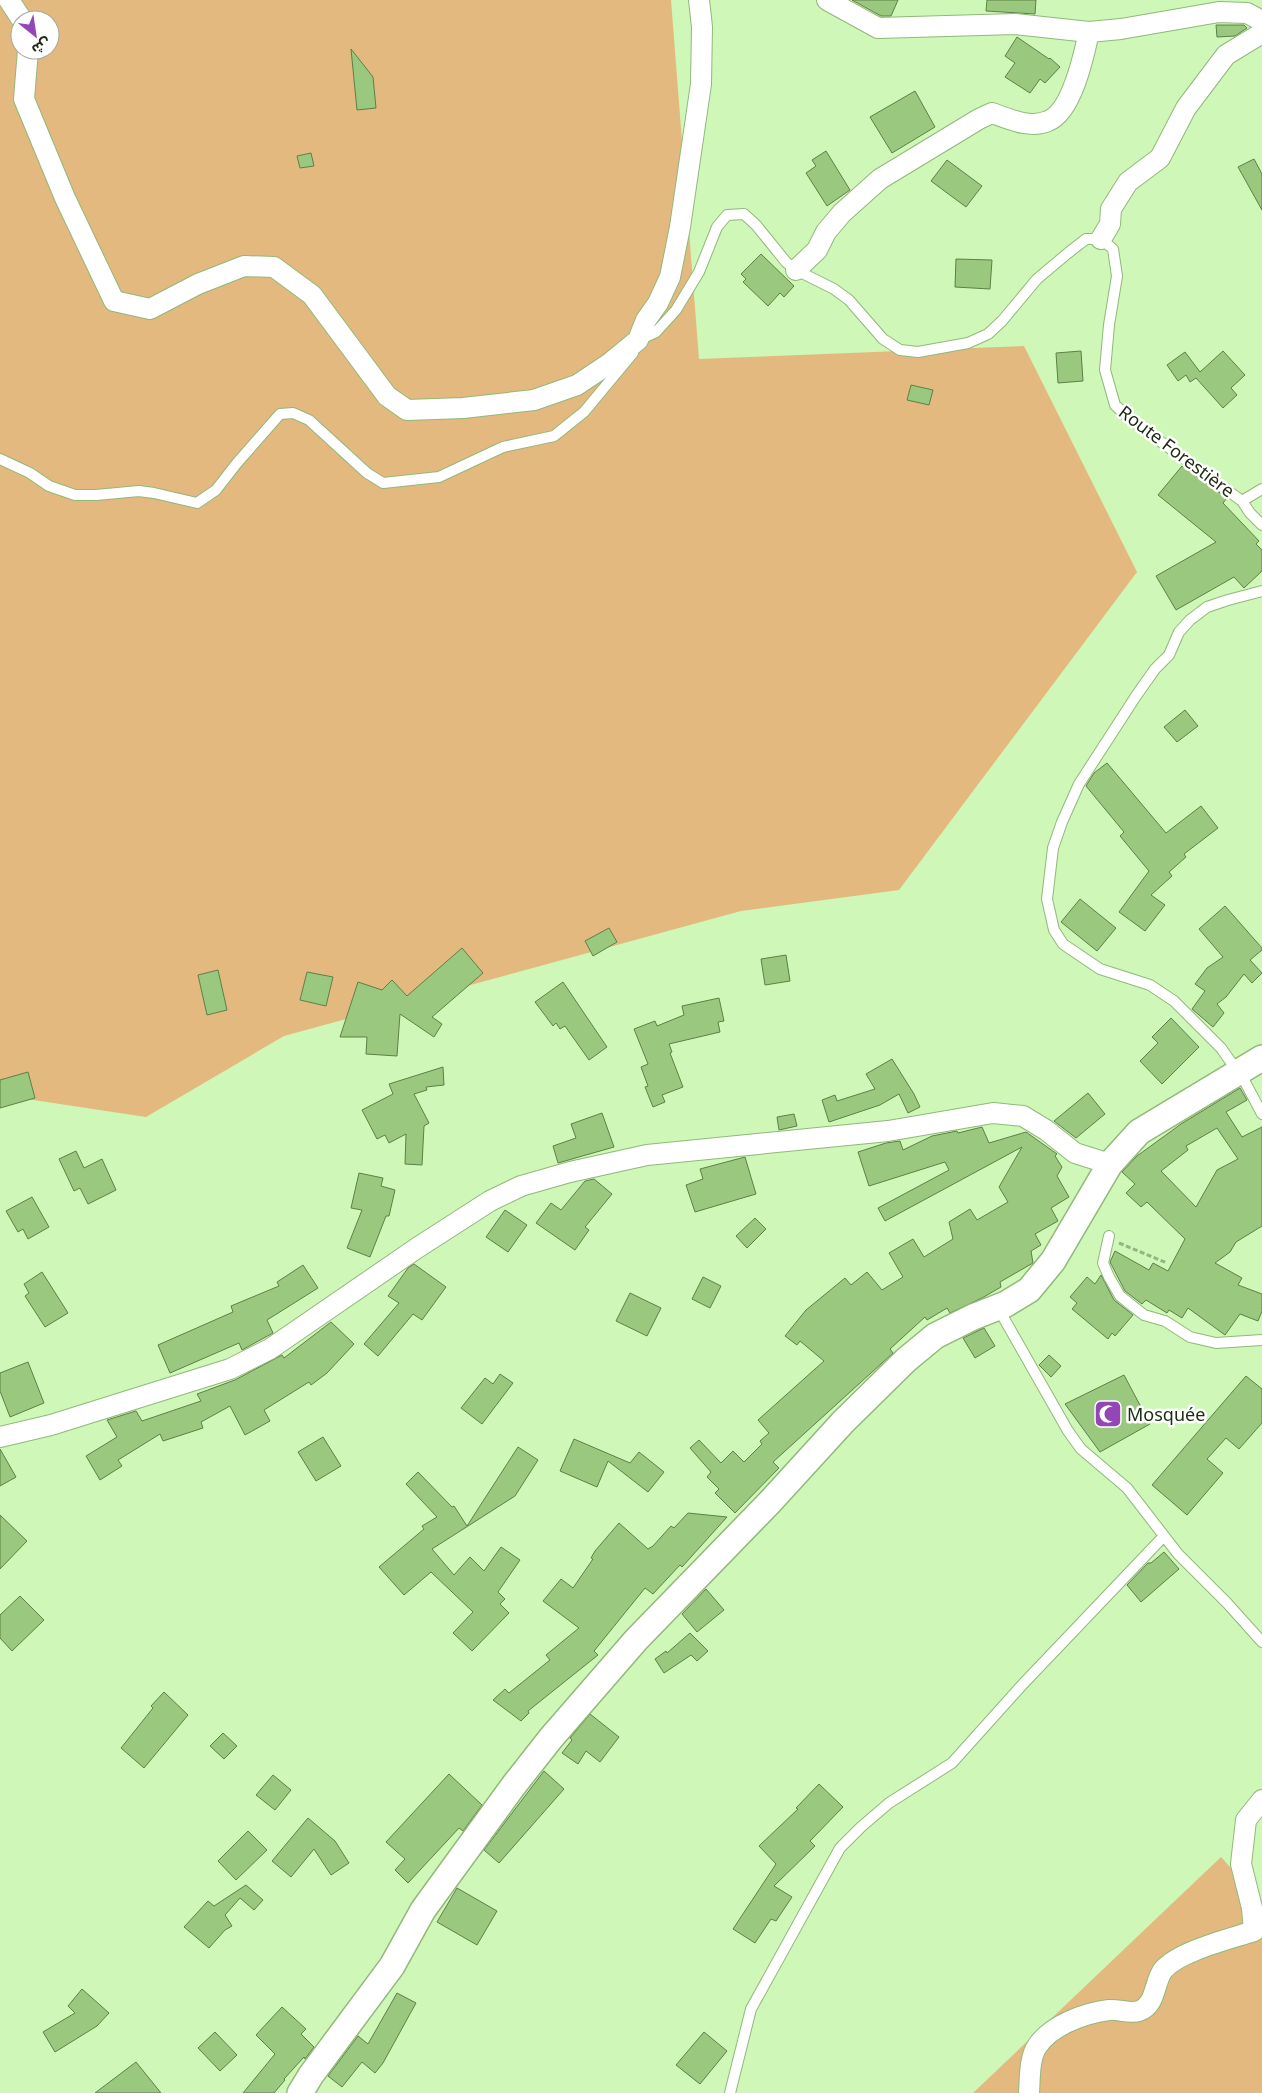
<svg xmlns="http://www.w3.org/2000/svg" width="1262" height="2093" viewBox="0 0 1262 2093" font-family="'Noto Sans','Noto Sans Arabic',sans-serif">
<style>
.green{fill:#e3b980;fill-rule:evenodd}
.building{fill:#9bc87f;stroke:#5d8045;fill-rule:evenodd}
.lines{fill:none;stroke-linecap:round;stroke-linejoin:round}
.service-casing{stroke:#92b87a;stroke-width:12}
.minor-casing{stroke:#92b87a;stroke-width:22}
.tertiary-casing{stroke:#92b87a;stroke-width:28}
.path{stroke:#94b481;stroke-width:3;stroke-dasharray:5 2.5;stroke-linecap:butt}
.service{stroke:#fff;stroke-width:10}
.minor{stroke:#fff;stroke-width:20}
.tertiary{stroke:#fff;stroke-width:25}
.labels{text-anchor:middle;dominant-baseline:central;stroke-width:5;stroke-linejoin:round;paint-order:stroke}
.street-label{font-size:18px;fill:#1c2b12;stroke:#fff}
.poi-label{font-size:18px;fill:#1c2b12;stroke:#fff;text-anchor:start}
</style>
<rect width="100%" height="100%" fill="#cff7b7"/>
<path class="green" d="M0,0h671l28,359 325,-13 113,226 -238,318 -158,21 -457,125 -138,81 -146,-22zM20,20h30v30h-30z
M1221,1857l41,45v191h-289z"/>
<path class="building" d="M852,0h46l-7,16h-10z
M987,0h49l-1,14 -49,-3z
M1216,25h28l3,3 -12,8 -18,1z
M1017,37l32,22 1,-1 10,9 -15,16 -5,-4 -10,14 -25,-16 10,-14 -10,-7z
M351,49l22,28 3,31 -19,2z
M915,91l20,36 -43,26 -22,-36z
M826,151l24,39 -23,16 -21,-33 10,-7 -4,-6z
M311,153l3,13 -14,2 -3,-12z
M1254,159l8,15v36l-24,-43z
M947,160l35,26 -16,21 -35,-26z
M761,254l33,32 -10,11 -4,-4 -12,13 -25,-24 3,-3 -5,-5z
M956,259l36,1 -2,29 -35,-2z
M1081,351l2,30 -25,2 -2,-30z
M1223,351l22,24 -14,13 6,7 -14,13 -27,-30 -6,4 -4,-7 -8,6 -11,-16 18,-13 15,20z
M911,385l22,5 -4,15 -22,-5z
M1182,466l45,32 -4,5 36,38 -3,3 6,6v21l-18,17 -10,-11 -58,33 -20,-34 60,-34 -58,-47z
M1185,710l13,16 -21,16 -13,-15z
M1107,763l59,70 35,-27 17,22 -34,26 2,3 -17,15 3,4 -21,19 14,10 -20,26 -26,-19 30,-41 -29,-35 4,-4 -38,-46 8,-13z
M1080,899l36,29 -19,23 -36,-29z
M1225,906l37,42v2l-12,10 12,13 -10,10 -8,-9 -18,23 -9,7 7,9 -11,14 -21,-18 13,-18 -10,-7 12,-16 16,-11 -24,-28z
M609,928l8,14 -24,14 -8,-15z
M462,948l21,25 -51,44 10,7 -8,13 -34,-23 -3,42 -31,-2 1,-17h-27l18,-55 24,8 10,-10 15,16z
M786,955l4,26 -25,4 -4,-26z
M218,970l9,40 -20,5 -9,-40z
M307,972l26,5 -7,29 -26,-6z
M563,982l44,65 -18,13 -24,-34 -5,3 -4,-6 -3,3 -18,-24z
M719,998l5,23 -6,1 2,10 -51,12 3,8 -2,1 13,34 -21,8 3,7 -12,5 -8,-20 3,-1 -7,-19 7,-3 -14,-35 21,-8 2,5 27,-11 -2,-9z
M1171,1018l28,29 -37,37 -22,-23 18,-18 -6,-6z
M892,1059l22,35 6,13 -12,6 -9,-19 -19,11 -51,17 -7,-22 13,-5 2,6 38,-12 -9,-15z
M443,1067l1,18 -18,2 1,3 -13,4 15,29 -5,3 -2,39 -17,-1 1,-30 -17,9 -4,-8 -8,4 -15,-29 31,-16 -4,-10z
M28,1072l7,26 -35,10v-28z
M1240,1088l7,12 -21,12 16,25 20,-10v99l-26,16 -6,10 -15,11 27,15 -4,7 24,9v17l-4,10 -18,-7 -15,21 -37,-27 -6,10 -13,-8 -2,3 -21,-13 -4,4 -17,-13 -15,-29 5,-11 34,19 4,-7 15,8 17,-32 -38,-37 -6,5 -15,-14 9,-9 -13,-12 15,-16 44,-32zM1217,1128l21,31 -21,11 -21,37 -35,-36 27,-21 -2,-4z
M1088,1093l17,21 -29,24 -22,-17z
M602,1113l12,34 -56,16 -5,-17 23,-8 -5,-14z
M794,1114l3,12 -18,4 -2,-13z
M982,1127l7,16 37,-11 31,22 -2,2 7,11 -5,9 12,21 -18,11 7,13 -23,13 6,11 -10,6 2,12 -33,19 1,5 -19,11 -32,15 -3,-5 -20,12 -2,-3 -35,32 3,4 -120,109 6,6 -44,45 -20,-20 4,-4 -12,-12 4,-5 -21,-24 9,-8 22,23 12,-12 11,11 18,-18 -2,-3 9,-8 -11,-13 66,-59 -24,-20 -3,4 -12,-9 21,-26 39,-32 6,7 16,-13 15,18 21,-13 -14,-24 24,-14 11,18 29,-18 -4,-17 21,-13 7,11 31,-18 -9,-15 23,-40 -137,74 -7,-13 71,-38 -4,-8 -76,24 -11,-34 28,-9 14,-2 3,9 29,-14 25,-5 1,2z
M76,1151l8,17 18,-9 14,31 -28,14 -8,-16 -6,3 -15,-32z
M745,1157l11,37 -61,18 -9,-27 17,-6 -3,-10z
M359,1173l24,5 -2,8 14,4 -6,26h-3l-16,41 -23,-9 15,-38 -11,-2z
M594,1179l18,15 -27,33 4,3 -14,20 -39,-27 15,-20 10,7 24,-29z
M32,1197l17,30 -21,12 -5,-10 -5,3 -12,-21z
M505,1210l22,15 -19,27 -22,-15z
M755,1218l11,11 -19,19 -11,-12z
M414,1264l32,23 -24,33 -9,-6 -35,42 -14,-12 35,-41 -11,-7 20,-28z
M303,1265l15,23 -51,32 6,13 -31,17 -3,-7 -69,30 -12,-28 75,-33 -2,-6 48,-20 -2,-4z
M42,1272l26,41 -23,14 -20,-31 4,-3 -5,-9z
M1101,1275l13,25 19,15 -18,21 -3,-3 -4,6 -36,-30 5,-6 -7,-6 17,-20 8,7z
M703,1277l18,9 -11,22 -18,-9z
M630,1293l31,15 -14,28 -31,-15z
M331,1322l23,22 -27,29 -16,12 -2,-3 -45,28 6,11 -25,14 -15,-29 -29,16 2,6 -40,13 -3,-7 -42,26 4,6 -22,14 -14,-24 31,-19 -10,-17 29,-9 6,10 59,-20 -4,-7 38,-14 47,-25 2,3z
M984,1328l11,18 -20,12 -12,-20z
M1049,1355l12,11 -10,11 -12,-12z
M28,1362l16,41 -34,14 -10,-26v-18z
M500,1374l13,9 -31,41 -21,-16 24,-30 8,6z
M1124,1375l26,49 -50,28 -35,-48z
M1246,1376l16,13v34l-23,26 -13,-11 -19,21 16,14 -36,42 -35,-30z
M323,1437l18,29 -25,15 -18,-29z
M574,1439l56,24 9,-11 25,20 -16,20 -40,-31 -11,26 -37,-16z
M518,1447l20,13 -23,36 -83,53 22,26 16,-18 14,14 17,-24 19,13 -22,32 7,7 -5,5 9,9 -37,38 -19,-18 20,-21 -42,-40 -27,23 -25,-28 45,-38 -2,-3 15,-9 -31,-33 12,-12 34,35 2,-1 13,20z
M0,1449l16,28 -16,9z
M688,1513l39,4 -45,50 -2,-2 -27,29 -8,-6 -51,63 4,4 -70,56 1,2 -8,8 -28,-21 12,-11 4,4 41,-33 -4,-5 33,-27 -36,-27 18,-22 12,9 20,-29 -2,-1 4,-7 24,-28 29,26 5,-3 18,-20 3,2z
M0,1515l27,26 -27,28z
M1164,1552l15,17 -38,33 -14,-17 21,-22h3z
M706,1589l18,21 -27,22 -15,-18z
M20,1596l24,24 -32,31 -12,-13v-23z
M690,1633l18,18 -11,10 -6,-6 -27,18 -9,-14 11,-8 1,2z
M164,1692l24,23 -44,53 -23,-20 32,-40 -2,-2z
M590,1714l29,23 -19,25 -14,-11 -8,13 -16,-11 10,-13 -2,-2z
M223,1733l14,13 -13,13 -14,-13z
M544,1771l20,18 -65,74 -15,-13z
M449,1774l33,31 -19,26 -4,-3 -51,55 -13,-13 10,-11 -19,-17z
M273,1775l18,15 -16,20 -19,-15z
M819,1784l24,23 -33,34 5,5 -41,40 18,11 -16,24 -5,-2 -16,24 -22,-14 43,-65 -17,-18 39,-37 -2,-1z
M308,1818l27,23 14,22 -18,12 -17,-26 -23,28 -19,-16z
M248,1831l19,19 -31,30 -18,-19z
M246,1885l17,15 -9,10 -14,-12 -15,17 7,11 -7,4 -16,18 -25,-21 24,-26 6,5z
M457,1888l40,23 -20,34 -40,-23z
M82,1989l27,24 -12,13 -42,26 -12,-20 32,-19 -7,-7z
M397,1993l19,10 -33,60 -8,10 -13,-11 -20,25 -14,-11 30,-40 10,8z
M282,2007l24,22 -5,5 13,13 -9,12 -1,-2 -20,22 1,1 -11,13h-31l32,-39 -19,-19z
M215,2032l22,23 -17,16 -22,-23z
M704,2032l23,19 -27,33 -24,-19z
M136,2062l25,31h-66z"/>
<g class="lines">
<g class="service-casing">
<path id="service" d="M639,340l17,-8 20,-22 23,-38 18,-45 10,-12 17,-1 12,11 30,37 10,8 38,19 15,11 34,39 17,11 18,2 50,-9 20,-9 14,-13 35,-42 31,-26 18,-14h15l12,10 4,27 -8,49 -4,45 10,35 16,15 111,81 8,12 12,12
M0,459l30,14 19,13 26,9h21l43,-4 15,2 43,10 19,-13 21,-27 43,-49 13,-1 16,7 58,53 16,10 56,-6 64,-30 51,-11 30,-24 49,-59
M1242,501l20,-12
M1262,591l-34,9 -21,7 -17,13 -11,12 -10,23 -14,14 -19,27 -57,88 -17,38 -9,26 -6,51 7,31 9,14 37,25 50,16 24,16 47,47 24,34 17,32
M1109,1236l-6,27 6,14 11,19 24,19 21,6 25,16 26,6 46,-3
M998,1308l70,123 13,18 46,39 51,66 49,49 35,39
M730,2093l21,-84 89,-161 21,-21 28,-24 63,-40 71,-79 141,-148"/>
</g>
<g class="minor-casing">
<path id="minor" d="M9,0l13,20
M827,0l51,28 137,-4 74,8 32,-3 98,-17 28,1 15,8
M28,50l-4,49 41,99 49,103 36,8 48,-25 46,-18 30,1 38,28 75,101 20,14 56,-2 71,-8 43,-15 33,-22 28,-23 8,-20 12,-17 12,-26 10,-50 21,-143 1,-57 -3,-27
M1101,239l9,-15 1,-15 17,-27 32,-24 26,-50 40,-53 36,-22
M796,270l21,-20 9,-18 16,-19 38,-34 99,-60 13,-6c17,6 38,16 56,8 24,-9 36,-66 41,-89
M0,1437l51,-12 179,-56 40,-20 147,-101 73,-47 31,-15 49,-14 77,-17 241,-24 105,-18 30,3 23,14 29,23 35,11
M1029,2093c1,-15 0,-36 9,-48 14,-20 47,-32 71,-35 9,-1 21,4 30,1 17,-5 15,-29 24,-41 16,-19 67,-31 91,-39l-2,-23 -11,-44 5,-44 16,-20"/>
</g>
<g class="tertiary-casing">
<path id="tertiary" d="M300,2093l11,-18 81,-109 31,-56 91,-125 37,-47 85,-98 133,-137 74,-81 63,-62 29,-24 38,-19 33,-13 23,-14 24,-29 57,-97 29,-32 123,-74"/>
</g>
<path class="path" d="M1119,1243l48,20"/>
<use href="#service" class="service"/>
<use href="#minor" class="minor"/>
<use href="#tertiary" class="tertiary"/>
</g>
<defs>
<g id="mosque-square" transform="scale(1.4375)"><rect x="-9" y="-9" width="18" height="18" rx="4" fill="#9446b7" stroke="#fff"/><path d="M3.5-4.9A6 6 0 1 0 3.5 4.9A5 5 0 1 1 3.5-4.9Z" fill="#fff"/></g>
</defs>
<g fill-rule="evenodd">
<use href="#mosque-square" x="1108" y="1414"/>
</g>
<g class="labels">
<g class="street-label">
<text transform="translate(1177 451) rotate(37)">Route Forestière</text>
</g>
<g class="poi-label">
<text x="1127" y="1414">Mosquée</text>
</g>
</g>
<g transform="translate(35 35) rotate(150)"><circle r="24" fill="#ffffff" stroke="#a4aaa0"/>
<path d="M0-4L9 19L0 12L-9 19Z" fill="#9446b7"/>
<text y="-8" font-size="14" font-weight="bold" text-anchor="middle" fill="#1c2b12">ش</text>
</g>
</svg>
